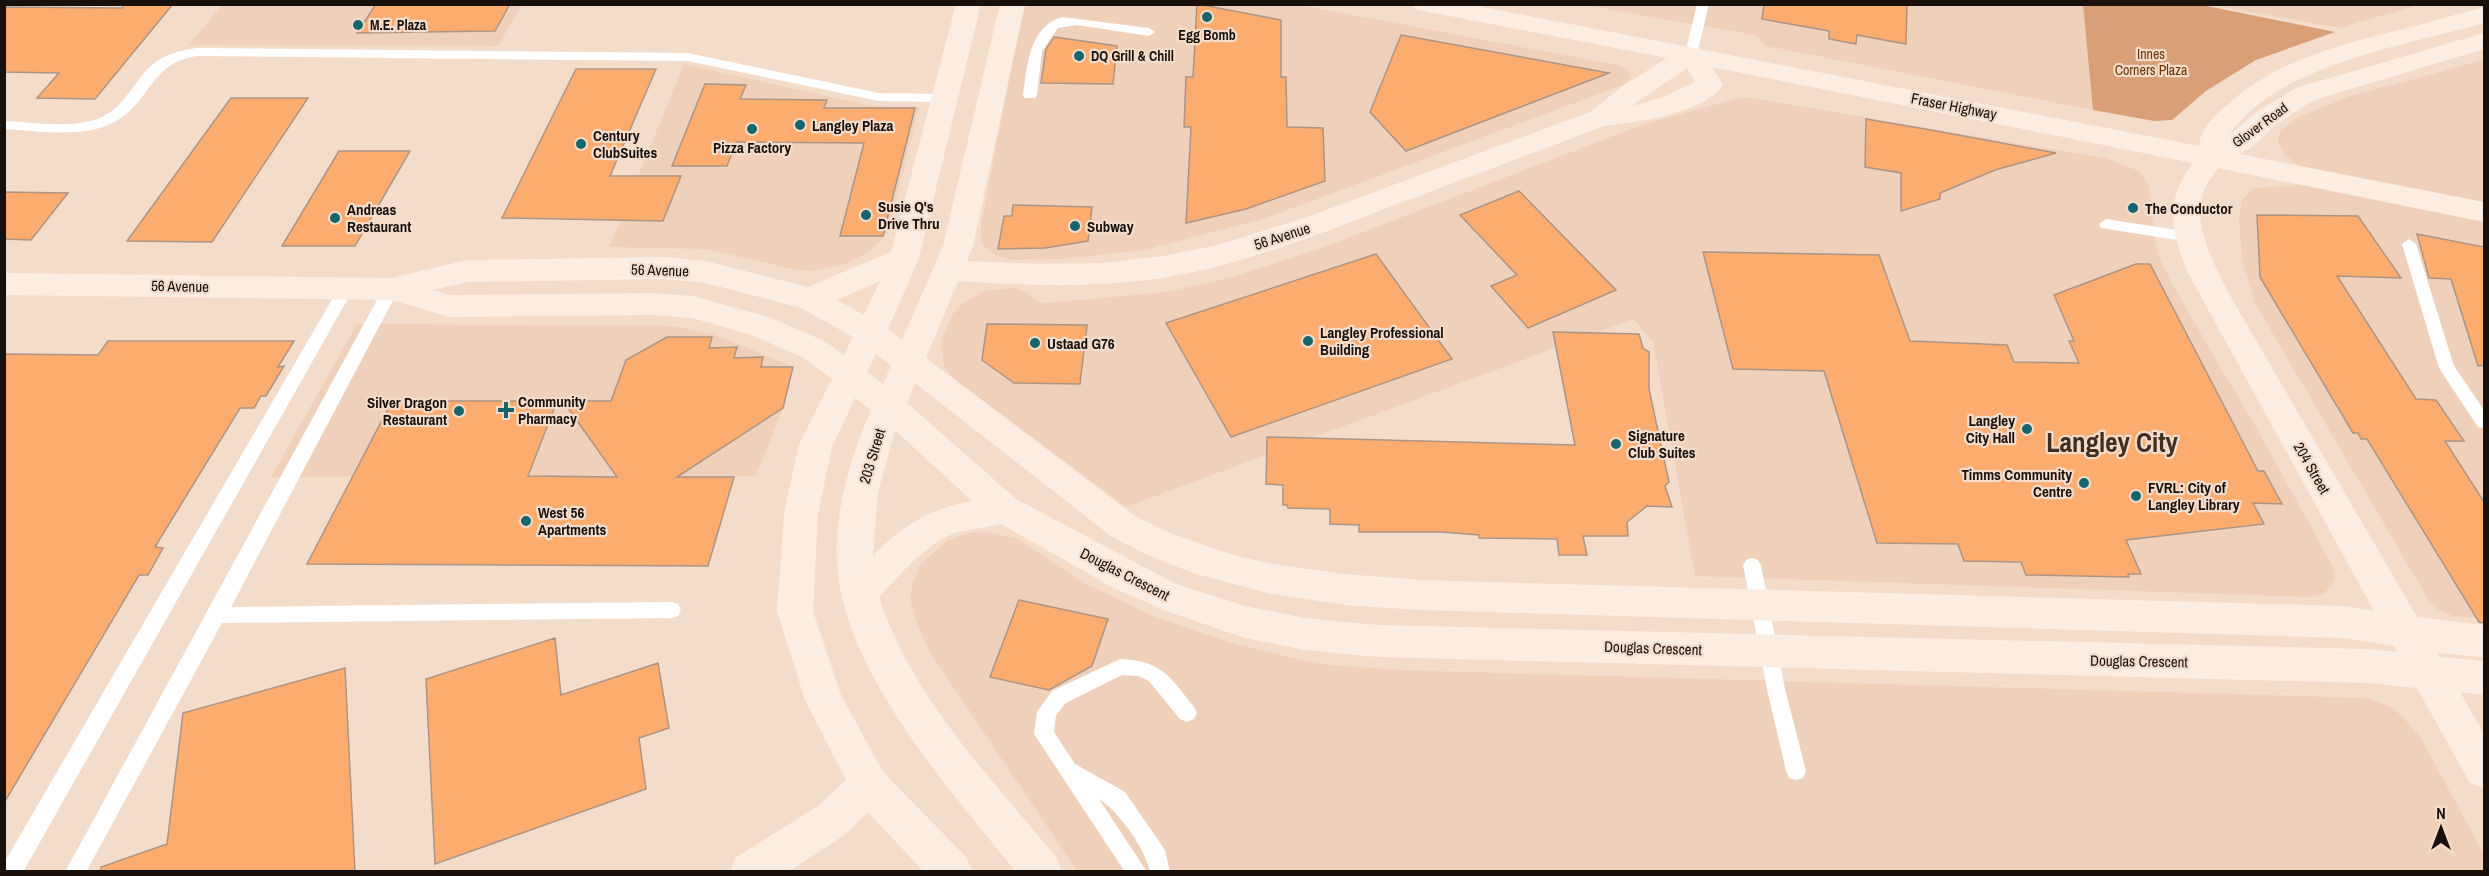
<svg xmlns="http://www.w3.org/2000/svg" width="2489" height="876" viewBox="0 0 2489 876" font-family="'Archivo Narrow',sans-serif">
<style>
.built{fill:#efd0bb}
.green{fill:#d9a077}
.building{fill:#fdac6f;stroke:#ac9585;stroke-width:1.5}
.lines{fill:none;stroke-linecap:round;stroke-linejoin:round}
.lane{fill:#fff;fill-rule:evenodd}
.secondary{fill:#fcede2;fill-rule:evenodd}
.poi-dot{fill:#16646c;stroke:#f4dccb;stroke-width:2}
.labels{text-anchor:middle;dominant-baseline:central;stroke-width:4.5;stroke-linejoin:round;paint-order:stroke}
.far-poi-label{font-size:14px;font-weight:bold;fill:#18100b;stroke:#f4dccb;text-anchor:start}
.far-park-label{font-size:14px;fill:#683503;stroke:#f4dccb}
.far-street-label{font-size:14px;fill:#18100b;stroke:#f4dccb}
.street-label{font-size:15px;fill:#18100b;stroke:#f4dccb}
.poi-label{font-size:15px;font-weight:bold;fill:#18100b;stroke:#f4dccb;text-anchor:start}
.town-label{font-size:27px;font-weight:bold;fill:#402e21;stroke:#f4dccb}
</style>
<rect width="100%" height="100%" fill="#f4dccb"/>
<path class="built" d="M222,5h300l-24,41 -309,-1z
M1026,5h274l317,60 11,5 3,7 -8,8 -360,134 -118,31 -85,9 -48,1 -16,-5 -12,-9 -3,-6v-15l37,-192z
M1584,5h499l10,105 -327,-64 -11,-11z
M2213,5h206l-80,23z
M2484,60v559l-31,-3 -13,-5 -12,-12 -173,-296 -13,-42 -3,-42 3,-19 11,-12 43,-2 13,-14 -23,-16 -8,-12v-7l3,-7 16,-12 50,-21z
M684,64l187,42 48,1 -31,124 -5,8 -15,13 -20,11 -36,8 -16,-1 -90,-21 -97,-2z
M1745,97l360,61 34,13 9,13 7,55 6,22 12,25 88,150 71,129 3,13 -3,7 -9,9 -14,3 -614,-21 -42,-234 -20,-23 -507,188 -173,-129 -9,-11 -3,-26 12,-27 9,-10 24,-14 29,-2 10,3 16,12h7l119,-11 65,-15 87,-28 328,-126z
M357,324l314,2 42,8 80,33 -10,41 -27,68 -485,1z
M985,532l31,6 70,46 67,32 82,28 85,20 78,6 969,28 23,9 12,9 19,22 63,117v16h-1407l-147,-219 -14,-31 -6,-23 3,-17 8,-17 27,-24 20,-7z"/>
<path class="green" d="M2083,5h119l133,27 -79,28 -50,31 -34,29 -18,1 -61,-11z"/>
<path class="building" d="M125,4h48l-78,95 -58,-1 22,-25 -55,-1v-65l118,1z
M376,4h134l-15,27 -138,2z
M1197,4l84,16v57h5l1,50 36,1 2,53 -79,28 -60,14 5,-96h-7l2,-50h7z
M1764,4h143l-1,40 -49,-9 -1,9 -27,-5v-8l-67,-12z
M1401,35l208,38 -203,78 -36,-39z
M1054,37l63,9 -4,38 -72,-1 5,-34z
M576,69h80l-46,107h71l-18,45 -161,-3z
M705,84l41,1 -6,14 87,1 -3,8h91l-32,128h-43l24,-93 -128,-1 -9,24h-55z
M231,98h77l-96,144 -85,-1z
M1866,119l65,11 125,23 -61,17 -55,23v6l-39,12v-38l-36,-6z
M339,151h71l-55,95h-73z
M1519,191l97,99 -88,38 -37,-42 26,-11 -57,-60z
M4,192l64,1 -37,47 -27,-1z
M1013,205l79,2 -4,34 -43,7 -47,1 6,-33h8z
M2257,215l101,1 43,62 -64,-2 79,123 20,1 28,41h-19l39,61v121l-5,-1 -112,-183h-6l-3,-6h-5l-93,-156z
M2417,234l67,13v118l-6,1 -27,-87 -22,-1z
M1703,252l176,3 31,86 97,4 7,17 65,1 -10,-22h5l-20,-46 82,-31h14l108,207h6l18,33 -29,-1 11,21 -138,16 15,34h-13l1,3 -103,-2 -5,-13 -57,-1 -6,-17 -81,-1 -53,-172 -91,-2z
M1376,254l76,105 -221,78 -65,-114z
M987,324l100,1 -7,59 -66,-1 -32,-23z
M1553,332l86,2 4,14 6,4v37l20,93 -4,4 7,21 -25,-1 -20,16 1,14h-45l4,19h-28l-2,-16 -78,-1v-3l-37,-3h-83v-7l-29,-1v-15l-42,-1 -1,-3h-4v-20l-17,-1 1,-47 308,8z
M667,337h45l-3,11 28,-1 -3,11 29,-1 -2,10h32l-10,41 -106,69h57l-26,89 -401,-2 85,-163h165l-29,75 89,1 -54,-76h48l15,-41z
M108,341h186l-16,26 6,-1 -18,30h-5l-7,12h-14l-85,139 8,1 -15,27h-9l-135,228v-449l94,1z
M1019,600l89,19 -16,47 -43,24 -59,-13z
M555,638l6,57 97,-32 11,65 -30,10 7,51 -211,75 -9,-185z
M345,668l10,204h-254v-5l66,-23 16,-131z"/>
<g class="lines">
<path class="lane" d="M1697,4h12l-12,50 -6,4 -6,-4z
M1062,17l87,11 6,4 -6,4 -72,-11 -19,3 -16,23 -5,44 -2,3h-10l-2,-3c4,-28 6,-69 39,-78z
M197,48l491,5 191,40 65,1 7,4 -7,4 -65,-1 -191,-40 -491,-5c-45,7 -44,39 -76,62 -32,22 -80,13 -117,11v-8c31,1 69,9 98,-4 26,-12 33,-41 55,-56 12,-8 26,-11 40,-13z
M2106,219l84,13 7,5 -7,5 -89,-14 -2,-4z
M2409,239l7,5 38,122 30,44v18l-6,-1 -39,-59 -37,-124z
M346,283l8,5 -331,584h-19v-9l337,-579z
M391,284l8,5 -168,318 441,-5 6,2 3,6 -3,6 -6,2 -450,5 -136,249h-21l318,-583z
M1752,558l6,2 3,5 24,124 21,82 -3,7 -7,2 -7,-2 -3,-7 -19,-82 -24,-124 3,-5z
M1120,659c43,2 49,17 74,48l3,6 -3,6 -7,3 -7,-3 -31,-38 -11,-5 -16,-1 -56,28 -10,12 -2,17 21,32 50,28 40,58 5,22h-20c-3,-21 -33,-63 -51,-73l48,73h-22l-91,-138 3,-22 15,-21z"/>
<path class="secondary" d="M956,4h25l-62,254 -31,71 14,11 41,-94 57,-242h25l-52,242 -6,15 74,3 61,-1 61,-7 55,-11 89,-28 283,-105 33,-26 44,-28 -243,-47 -9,-2 -3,-5h55l732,142c2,-18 14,-28 27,-40 55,-51 131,-65 201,-83 19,-5 38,-12 57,-15v15c-76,22 -211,42 -256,114l27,-24 41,-25 188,-55v16l-170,51 -39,25 -23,22 -13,7 245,48v20l-266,-54c-4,7 -10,13 -13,20 -15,34 9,76 24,106l188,323 67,8v32l-47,-4 3,4 44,4v34l-24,-3 24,42v54l-14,-5 -53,-95 -50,-5 -989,-26 -73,-7 -60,-12 -79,-27 -54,-24 -111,-63 -47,9 -19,10 -23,19 -33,35c33,101 111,180 178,261l5,14h-46c-65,-81 -166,-193 -178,-298 -6,-56 11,-113 33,-164l-16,-12 -23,49 -14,67 -5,97 28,84 42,77 84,86 5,14h-48l-56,-60 -22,22 -58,38h-58l5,-14 83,-52 28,-26 -41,-80 -28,-89 7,-97 14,-67 34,-68 -30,-22 -53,-23 -57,-16 -39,-3 -203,2 -58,-17 -388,-5v-22l387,5 76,-18 198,-3 41,4 102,26 83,-35zM1712,67l481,96c-29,38 -22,66 -6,108l187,340 -30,-5 -923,-26 -77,-6 -77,-11 -37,-9 -60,-21 -35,-17 -209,-158 32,-77c68,5 136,7 204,-3 82,-13 160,-45 238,-75 68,-26 136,-51 204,-77 31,-3 101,-13 119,-41zM1687,68l8,14 -34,16 -30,8zM665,279l41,4 95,25 52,29 -9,18 -20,-14 -55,-24 -77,-21 -39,-3 -203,2 -17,-5 34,-8zM880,281l-16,34 -27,-15zM876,354l15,11 -8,19 -16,-12zM915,383l196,153 34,18 48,19 74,20 77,12 77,5 923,28 50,8 4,6 -31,-3 -989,-24 -73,-7 -60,-12 -69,-22 -160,-85 -109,-96zM895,430l77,71c-41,7 -71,25 -99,55l5,-63z"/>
</g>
<g class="poi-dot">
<circle cx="1207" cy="17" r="6"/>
<circle cx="358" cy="25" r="6"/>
<circle cx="1079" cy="56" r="6"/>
<circle cx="800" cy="125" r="6"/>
<circle cx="752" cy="129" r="6"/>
<circle cx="581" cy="144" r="6"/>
<circle cx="2133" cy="208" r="6"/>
<circle cx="866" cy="215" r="6"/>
<circle cx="335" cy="218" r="6"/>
<circle cx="1075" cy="226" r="6"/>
<circle cx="1308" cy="341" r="6"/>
<circle cx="1035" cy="343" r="6"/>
<path d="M503 401h6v6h6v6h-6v6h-6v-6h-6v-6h6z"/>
<circle cx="459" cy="411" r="6"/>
<circle cx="2027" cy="429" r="6"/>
<circle cx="1616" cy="444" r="6"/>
<circle cx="2084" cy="483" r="6"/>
<circle cx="2136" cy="496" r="6"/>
<circle cx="526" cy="521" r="6"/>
</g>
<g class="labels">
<g class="far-poi-label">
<text x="370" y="25">M.E. Plaza</text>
<text x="1207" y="35" text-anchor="middle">Egg Bomb</text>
<text x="1091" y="56">DQ Grill &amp; Chill</text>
</g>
<g class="far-park-label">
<text x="2151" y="54">Innes<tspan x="2151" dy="16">Corners Plaza</tspan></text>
</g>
<g class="far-street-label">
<text transform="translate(2260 125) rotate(-36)">Glover Road</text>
</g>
<g class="street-label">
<text transform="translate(1954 106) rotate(11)">Fraser Highway</text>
<text transform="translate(1282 236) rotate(-18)">56 Avenue</text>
<text transform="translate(660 270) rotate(2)">56 Avenue</text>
<text transform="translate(180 286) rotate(1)">56 Avenue</text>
<text transform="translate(872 456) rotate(-73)">203 Street</text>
<text transform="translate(2312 468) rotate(60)">204 Street</text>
<text transform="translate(1125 574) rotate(27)">Douglas Crescent</text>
<text transform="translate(1653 648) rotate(2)">Douglas Crescent</text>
<text transform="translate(2139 661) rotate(1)">Douglas Crescent</text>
</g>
<g class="poi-label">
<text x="812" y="125">Langley Plaza</text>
<text x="593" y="135">Century<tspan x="593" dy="17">ClubSuites</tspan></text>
<text x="752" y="147" text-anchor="middle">Pizza Factory</text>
<text x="878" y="206">Susie Q's<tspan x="878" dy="17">Drive Thru</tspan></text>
<text x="2145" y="208">The Conductor</text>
<text x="347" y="209">Andreas<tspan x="347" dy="17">Restaurant</tspan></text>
<text x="1087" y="226">Subway</text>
<text x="1320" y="332">Langley Professional<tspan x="1320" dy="17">Building</tspan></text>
<text x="1047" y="343">Ustaad G76</text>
<text x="518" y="401">Community<tspan x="518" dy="17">Pharmacy</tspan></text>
<text x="447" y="402" text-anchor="end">Silver Dragon<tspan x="447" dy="17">Restaurant</tspan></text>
<text x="2015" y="420" text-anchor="end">Langley<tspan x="2015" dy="17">City Hall</tspan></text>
<text x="1628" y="435">Signature<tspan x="1628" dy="17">Club Suites</tspan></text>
<text x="2072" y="474" text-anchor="end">Timms Community<tspan x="2072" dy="17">Centre</tspan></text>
<text x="2148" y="487">FVRL: City of<tspan x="2148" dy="17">Langley Library</tspan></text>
<text x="538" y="512">West 56<tspan x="538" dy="17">Apartments</tspan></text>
</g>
<g class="town-label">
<text x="2112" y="442">Langley City</text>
</g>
</g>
<rect width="2489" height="876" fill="none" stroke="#18100b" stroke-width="12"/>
<g transform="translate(2441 828)" stroke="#f4dccb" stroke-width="4.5" paint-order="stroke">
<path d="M0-4.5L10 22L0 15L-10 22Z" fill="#18100b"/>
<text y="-9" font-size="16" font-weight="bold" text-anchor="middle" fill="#18100b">N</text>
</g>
</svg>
